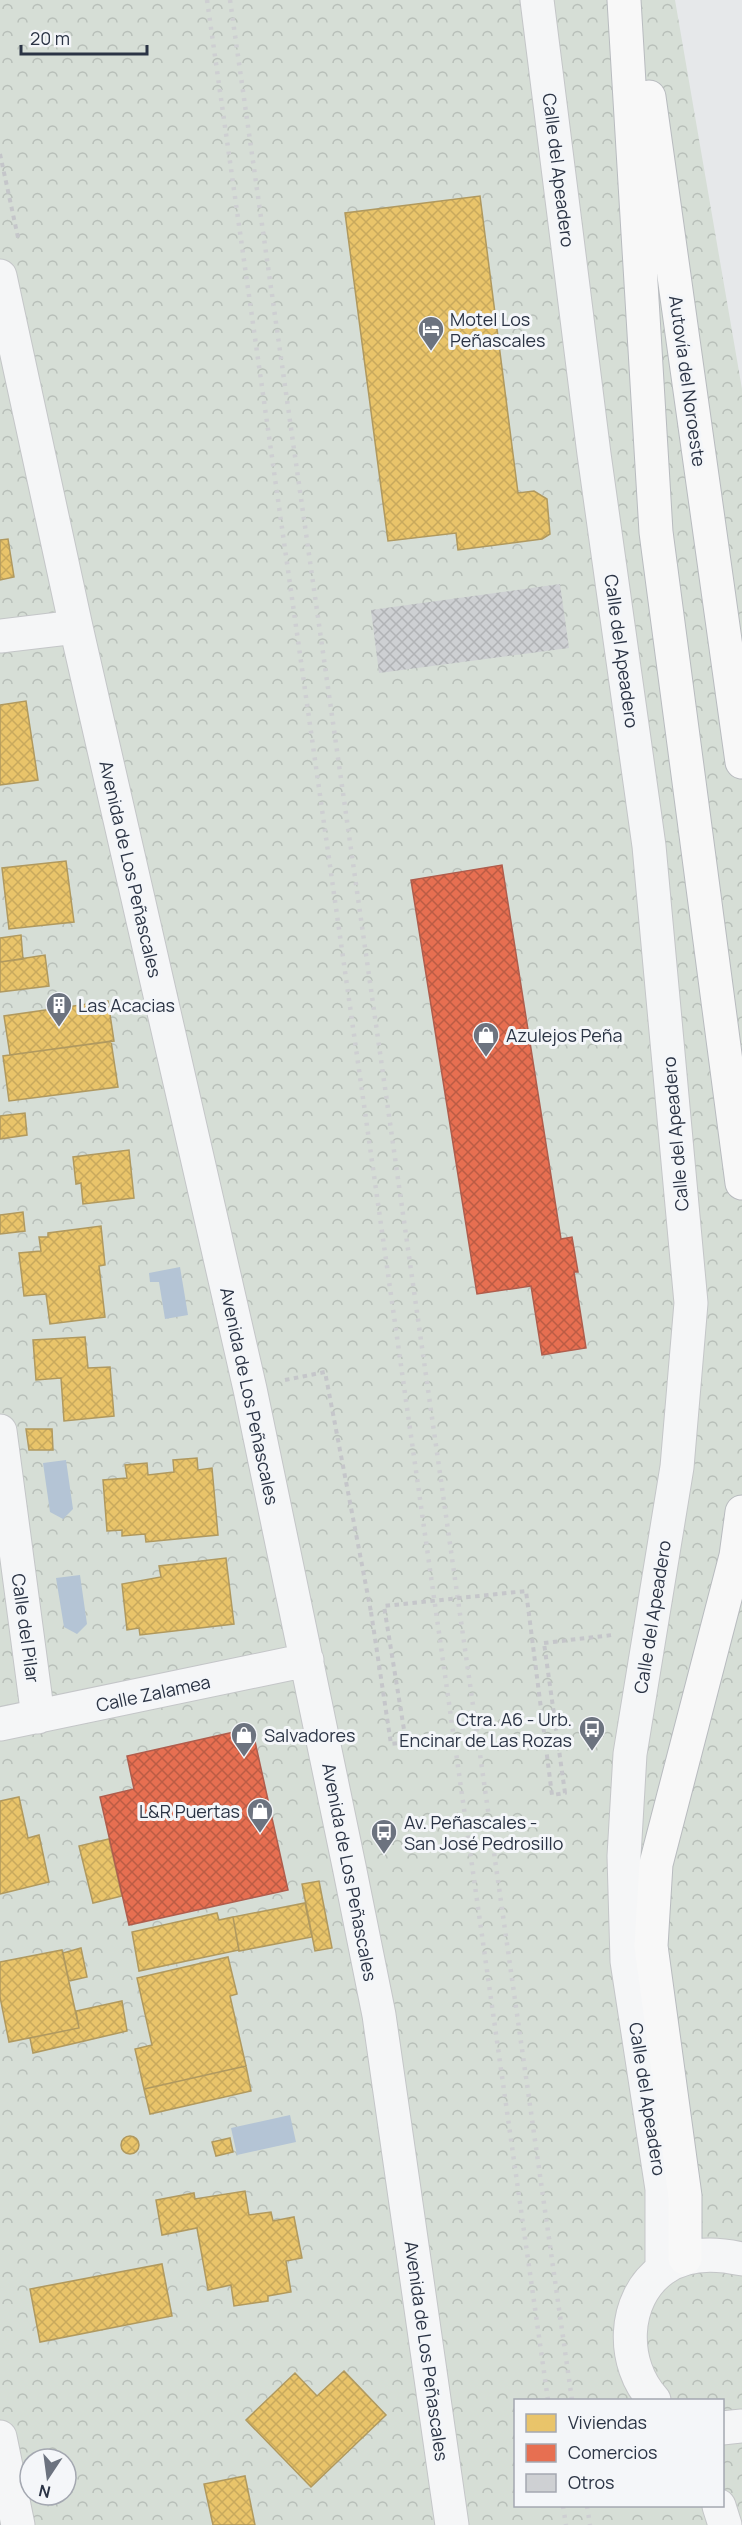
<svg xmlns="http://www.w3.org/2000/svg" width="742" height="2525" viewBox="0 0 742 2525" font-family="Manrope,sans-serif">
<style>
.park{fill:url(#park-crowns);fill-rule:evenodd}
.water{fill:#b4c4d5}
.homes{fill:url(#homes-cross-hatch);stroke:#b0995f;stroke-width:1.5}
.shops{fill:url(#shops-cross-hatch);stroke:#af5d4d;stroke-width:1.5}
.building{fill:url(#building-cross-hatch)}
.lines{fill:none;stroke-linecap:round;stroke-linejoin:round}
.minor-casing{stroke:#c4c6c8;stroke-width:35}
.tertiary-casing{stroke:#c4c6c8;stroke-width:35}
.motorway-casing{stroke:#b8bbbf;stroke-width:35}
.path{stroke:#c5c6ca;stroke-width:4;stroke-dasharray:4.5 4.5;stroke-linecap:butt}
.minor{stroke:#f5f6f7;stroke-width:33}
.tertiary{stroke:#f5f6f7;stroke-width:33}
.motorway{stroke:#f8f8f8;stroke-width:33}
.rail{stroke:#cecfd2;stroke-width:4.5;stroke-dasharray:3 6;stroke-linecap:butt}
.path-bridge{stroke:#c5c6ca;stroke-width:4;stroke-dasharray:4.5 4.5;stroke-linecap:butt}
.labels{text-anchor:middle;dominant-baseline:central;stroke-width:6;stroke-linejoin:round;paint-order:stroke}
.street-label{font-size:18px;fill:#2b3445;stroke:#f4f6f9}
.poi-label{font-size:18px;fill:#2b3445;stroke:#f4f6f9;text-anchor:start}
</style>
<defs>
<pattern id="park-crowns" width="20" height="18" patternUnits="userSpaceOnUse" patternTransform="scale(1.5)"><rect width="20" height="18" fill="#d6ded6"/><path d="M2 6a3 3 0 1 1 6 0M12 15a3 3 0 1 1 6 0" fill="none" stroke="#b8bfb9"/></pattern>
<pattern id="homes-cross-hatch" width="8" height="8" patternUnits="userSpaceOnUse" patternTransform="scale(1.5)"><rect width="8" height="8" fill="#e9c46a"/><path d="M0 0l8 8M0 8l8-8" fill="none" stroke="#c8a95d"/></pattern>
<pattern id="shops-cross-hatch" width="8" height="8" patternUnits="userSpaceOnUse" patternTransform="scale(1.5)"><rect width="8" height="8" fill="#e76f51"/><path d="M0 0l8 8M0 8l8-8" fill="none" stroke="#bb5c45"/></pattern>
<pattern id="building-cross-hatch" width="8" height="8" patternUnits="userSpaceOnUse" patternTransform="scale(1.5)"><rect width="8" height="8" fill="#ced0d3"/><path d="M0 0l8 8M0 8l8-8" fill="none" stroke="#b1b3b6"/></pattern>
</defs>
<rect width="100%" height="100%" fill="#e6e8ea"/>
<path class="park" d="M0,0h675l67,389v2136h-742zM516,2400h206v106h-206zM30,2459h36v36h-36z"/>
<path class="water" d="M180,1267l8,48 -23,4 -6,-37h-9l-1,-9z
M66,1460l7,49 -10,10 -13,-7 -7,-49z
M80,1575l7,49 -10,10 -13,-7 -8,-49z
M290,2115l6,27 -59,13 -6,-27z"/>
<path class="homes" d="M480,196l38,297 16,-2 13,8 3,35 -8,5 -84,11 -2,-17 -68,8 -43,-328z
M8,539l6,38 -14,3v-40z
M26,701l12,79 -38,5v-80z
M66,861l8,61 -65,7 -7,-61z
M21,935l2,24 -23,3v-24z
M45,955l4,31 -49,6v-30z
M108,1001l6,40 -104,14 -6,-39z
M111,1041l7,46 -109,14 -6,-45z
M25,1113l2,22 -27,4v-23z
M129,1150l5,48 -51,6 -2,-21 -5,1 -3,-27z
M23,1212l2,19 -25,3v-19z
M101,1226l4,39 -6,1 6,51 -55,7 -4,-30 -22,2 -5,-43 22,-2 -2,-14h9v-4z
M85,1337l3,31 22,-1 4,49 -50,5 -3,-43 -25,2 -3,-40z
M26,1429h26l1,21h-24z
M197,1458l1,12 14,-2 6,67 -72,7 -1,-8 -23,2v-6l-15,1 -4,-51 24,-2 -2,-13 22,-2 1,12 26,-3 -1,-12z
M226,1558l8,66 -94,11 -1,-7 -12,2 -5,-46 39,-7 -2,-11z
M19,1797l9,41 11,-3 10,47 -49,12v-93z
M109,1839l13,57 -29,7 -14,-57z
M319,1881l13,67 -17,3 -13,-67z
M305,1903l7,34 -73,14 -6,-34z
M217,1913l2,7 14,-3 6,33 -100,21 -7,-39z
M81,1948l6,29 -18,4 -6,-28z
M62,1950l17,78 -70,14 -9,-45v-35z
M228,1957l9,37 -7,2 16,70 -102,23 -9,-40 17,-4 -15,-67z
M122,2001l5,30 -94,22 -3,-15 49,-10 -3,-17z
M246,2066l5,25 -101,23 -6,-25z
M121 2145a9 9 0 1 1 18 0a9 9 0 1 1-18 0Z
M230,2138l3,14 -17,4 -4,-14z
M245,2191l4,24 22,-3 2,9 21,-4 8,41 -16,3 5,31 -23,4v5l-34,5 -3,-21 -23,5 -11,-62 -35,7 -6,-35 38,-7 1,6z
M162,2264l10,52 -132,26 -10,-53z
M344,2371l42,44 -75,72 -65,-67 49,-47 22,23z
M245,2476l10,49h-42l-9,-41z"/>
<path class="shops" d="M502,865l59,374 11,-2 6,35h-4l12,76 -44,7 -11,-69 -54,8 -66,-414z
M252,1728l36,162 -159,35 -29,-128 34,-8 -7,-33z"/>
<path class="building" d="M560,584l9,64 -190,25 -8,-63z"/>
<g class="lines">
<g class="minor-casing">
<path id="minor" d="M0,276l76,351 174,762 99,477 30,149 73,510
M0,636l76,-9
M0,1431l38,286
M0,1724l307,-64
M0,2437l18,88"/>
</g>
<g class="tertiary-casing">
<path id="tertiary" d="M537,0l57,454 55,392 42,457 -14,164 -47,287 -6,102 3,105 35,228v80
M654,2400c-33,-35 -33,-101 9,-131 23,-17 52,-16 79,-10
M722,2428l20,-2
M719,2506l6,19"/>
</g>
<g class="motorway-casing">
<path id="motorway" d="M624,0l32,532 86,651
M649,97l93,665
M685,2258v-62l-34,-250 5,-82 80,-308 6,-44"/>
</g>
<path class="path" d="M0,154l19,88
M285,1380l40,-8 46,240
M544,1643l68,-8"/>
<use href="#minor" class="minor"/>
<use href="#tertiary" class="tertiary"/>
<use href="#motorway" class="motorway"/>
<path class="rail" d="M207,0l341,2400
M230,0l342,2400
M563,2506l3,19
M587,2506l3,19"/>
<path class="path-bridge" d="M371,1612l20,132 15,-2 -22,-136 142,-15 26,204 13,-2 -21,-150"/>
</g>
<defs>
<g id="hotel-pin" transform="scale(1.35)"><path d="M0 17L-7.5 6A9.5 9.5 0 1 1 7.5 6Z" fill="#6c737f" stroke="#f4f6f9"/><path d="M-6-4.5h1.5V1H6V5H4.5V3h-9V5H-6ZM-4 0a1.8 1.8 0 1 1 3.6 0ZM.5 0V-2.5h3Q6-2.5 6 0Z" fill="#fff"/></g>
<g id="building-pin" transform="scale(1.35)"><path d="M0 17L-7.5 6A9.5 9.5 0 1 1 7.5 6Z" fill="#6c737f" stroke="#f4f6f9"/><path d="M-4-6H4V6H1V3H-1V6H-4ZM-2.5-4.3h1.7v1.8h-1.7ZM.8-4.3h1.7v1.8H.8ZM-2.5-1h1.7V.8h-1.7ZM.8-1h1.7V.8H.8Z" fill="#fff"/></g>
<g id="shop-pin" transform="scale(1.35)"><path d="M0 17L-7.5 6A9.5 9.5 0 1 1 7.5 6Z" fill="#6c737f" stroke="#f4f6f9"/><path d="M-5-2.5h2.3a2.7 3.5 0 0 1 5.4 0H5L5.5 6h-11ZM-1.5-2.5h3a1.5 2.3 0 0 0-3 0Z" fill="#fff"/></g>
<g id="bus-pin" transform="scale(1.35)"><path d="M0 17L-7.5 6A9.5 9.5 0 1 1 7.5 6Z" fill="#6c737f" stroke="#f4f6f9"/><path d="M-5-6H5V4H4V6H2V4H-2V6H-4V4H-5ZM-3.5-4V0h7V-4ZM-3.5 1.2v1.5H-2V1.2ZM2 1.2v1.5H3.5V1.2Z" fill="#fff"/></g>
</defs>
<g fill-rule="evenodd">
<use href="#hotel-pin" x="431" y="329"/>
<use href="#building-pin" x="59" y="1005"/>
<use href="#shop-pin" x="486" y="1035"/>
<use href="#bus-pin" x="592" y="1729"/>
<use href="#shop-pin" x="244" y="1735"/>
<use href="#shop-pin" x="260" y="1811"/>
<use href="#bus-pin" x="384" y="1832"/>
</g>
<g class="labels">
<g class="street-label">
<text transform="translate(559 170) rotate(83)">Calle del Apeadero</text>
<text transform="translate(688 381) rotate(82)">Autovía del Noroeste</text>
<text transform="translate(622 651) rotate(82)">Calle del Apeadero</text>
<text transform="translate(131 869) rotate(77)">Avenida de Los Peñascales</text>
<text transform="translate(675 1134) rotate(-95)">Calle del Apeadero</text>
<text transform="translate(250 1396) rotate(78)">Avenida de Los Peñascales</text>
<text transform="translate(652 1617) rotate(-81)">Calle del Apeadero</text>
<text transform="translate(26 1628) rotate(82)">Calle del Pilar</text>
<text transform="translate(153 1693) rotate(-12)">Calle Zalamea</text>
<text transform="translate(350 1872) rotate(79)">Avenida de Los Peñascales</text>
<text transform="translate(648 2099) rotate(81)">Calle del Apeadero</text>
<text transform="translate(427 2351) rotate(82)">Avenida de Los Peñascales</text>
</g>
<g class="poi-label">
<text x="450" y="319">Motel Los<tspan x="450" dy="21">Peñascales</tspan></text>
<text x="78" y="1005">Las Acacias</text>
<text x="506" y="1035">Azulejos Peña</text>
<text x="572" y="1719" text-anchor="end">Ctra. A6 - Urb.<tspan x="572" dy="21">Encinar de Las Rozas</tspan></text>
<text x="264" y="1735">Salvadores</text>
<text x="240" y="1811" text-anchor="end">L&amp;R Puertas</text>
<text x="404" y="1822">Av. Peñascales -<tspan x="404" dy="21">San José Pedrosillo</tspan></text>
</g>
</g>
<rect x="514" y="2399" width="210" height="108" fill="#f4f6f9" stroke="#a4a8b1" stroke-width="1.5"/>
<rect x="526" y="2414" width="30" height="18" fill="#e9c46a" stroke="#a4a8b1" stroke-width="1.5"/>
<text x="568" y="2429" font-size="18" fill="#2b3445">Viviendas</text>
<rect x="526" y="2444" width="30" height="18" fill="#e76f51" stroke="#a4a8b1" stroke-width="1.5"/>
<text x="568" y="2459" font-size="18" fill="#2b3445">Comercios</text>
<rect x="526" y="2474" width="30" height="18" fill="#ced0d3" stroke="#a4a8b1" stroke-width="1.5"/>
<text x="568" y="2489" font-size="18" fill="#2b3445">Otros</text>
<g transform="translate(48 2477) rotate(193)"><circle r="28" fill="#f4f6f9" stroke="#a4a8b1" stroke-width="1.5"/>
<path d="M0-4.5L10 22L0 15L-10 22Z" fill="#6c737f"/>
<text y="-9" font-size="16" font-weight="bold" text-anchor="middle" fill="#2b3445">N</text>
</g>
<path d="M21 45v9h126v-9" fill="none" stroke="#2b3445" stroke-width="3"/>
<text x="30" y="45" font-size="18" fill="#2b3445" stroke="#f4f6f9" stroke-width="4.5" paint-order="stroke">20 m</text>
</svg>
